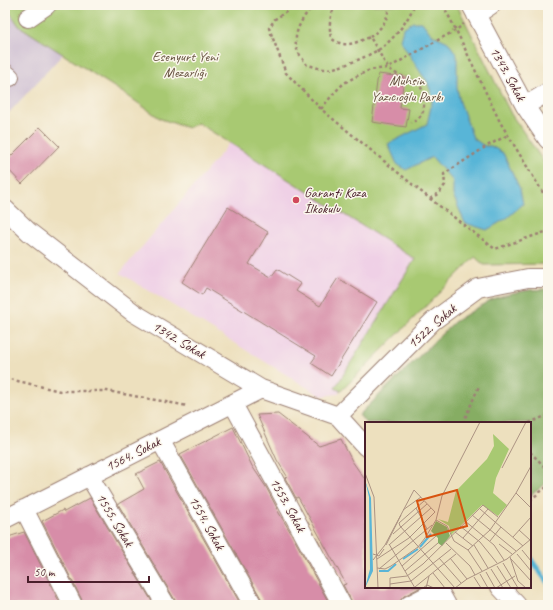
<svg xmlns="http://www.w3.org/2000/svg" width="553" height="610" viewBox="0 0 553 610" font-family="Caveat,sans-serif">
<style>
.built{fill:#efd0e6}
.industrial{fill:#cdbed2}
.green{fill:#a8c972;stroke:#79744e}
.forest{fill:#86ad64;stroke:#686648}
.water{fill:#59b5d7;stroke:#526a81}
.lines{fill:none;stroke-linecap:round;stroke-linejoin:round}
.stream{stroke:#59b5d7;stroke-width:5}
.building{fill:#d78da8}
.minor-casing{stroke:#9c8074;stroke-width:20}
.path{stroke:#9c8074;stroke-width:2.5;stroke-dasharray:3 3;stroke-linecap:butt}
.minor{stroke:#fff;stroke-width:18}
.poi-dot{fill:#d1495b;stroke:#fbf7ec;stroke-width:1.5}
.labels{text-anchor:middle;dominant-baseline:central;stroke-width:3;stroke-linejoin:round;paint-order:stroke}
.park-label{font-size:14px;fill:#665240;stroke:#fbf7ec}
.street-label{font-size:14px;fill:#4a1f2b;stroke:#fbf7ec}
.poi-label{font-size:14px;fill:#4a1f2b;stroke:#fbf7ec;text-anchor:start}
.inset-river{fill:none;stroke:#59b5d7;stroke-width:2}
.inset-road{fill:none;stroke:#ac9383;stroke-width:1}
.view{fill:#d8530f;fill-opacity:0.15;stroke:#d8530f;stroke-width:2}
.inset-edge{fill:none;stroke:#4a1f2b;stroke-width:2}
</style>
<rect width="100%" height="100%" fill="#fbf7ec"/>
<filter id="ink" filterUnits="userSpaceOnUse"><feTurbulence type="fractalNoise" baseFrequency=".025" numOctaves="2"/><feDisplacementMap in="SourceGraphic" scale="8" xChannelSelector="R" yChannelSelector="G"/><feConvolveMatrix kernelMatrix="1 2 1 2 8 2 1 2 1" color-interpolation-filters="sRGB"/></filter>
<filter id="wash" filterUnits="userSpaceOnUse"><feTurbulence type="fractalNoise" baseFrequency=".012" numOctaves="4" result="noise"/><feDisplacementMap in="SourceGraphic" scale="16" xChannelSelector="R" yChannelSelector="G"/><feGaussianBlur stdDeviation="0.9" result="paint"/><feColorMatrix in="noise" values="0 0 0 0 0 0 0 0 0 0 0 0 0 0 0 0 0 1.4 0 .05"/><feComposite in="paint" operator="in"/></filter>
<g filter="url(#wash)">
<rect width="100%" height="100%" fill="#ede0be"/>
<path class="built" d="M230,143l245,114 -138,137 -16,2 -201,-123z"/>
<path class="industrial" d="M5,6l14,20 44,28 -58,63z"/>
<path class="green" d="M5,5h452l54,109 37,54v96l-64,1 -9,-8 -134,134 -6,-3 80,-129 -217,-136 -10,5 -27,-9 -33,-23 -109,-70z"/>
<path class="forest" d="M548,289v193l-18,14v-73h-164l-7,-8 95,-93 38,-23 20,-6 18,-3z"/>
<path class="water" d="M413,22h9l9,12 17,8 9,13v33l3,14 13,36 11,8h7l12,7 17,36 3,15 -16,14 -20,12 -22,-7 -12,-28v-14l-21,-24 -26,13 -9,-6 -9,-20 39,-20 6,-26 -6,-17 -6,-8 -21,-33 3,-12z"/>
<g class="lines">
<path class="stream" d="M530,558l18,25"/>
</g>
<g id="blocks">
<path class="building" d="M378,74l26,3 -4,31 9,1 -3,18 -34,-5z
M40,127l19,19 -37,38 -17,-18v-4z
M228,207l40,25 -19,32 22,13 6,-8 24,15 -5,7 24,15 18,-28 39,24 -46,74 -20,-13 5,-7 -110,-68 -4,7 -20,-13z
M278,414l41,32 22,-7 11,22 14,20v106h55l-17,9 -4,5 -5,2 -43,2 -1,-5 -8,-15 3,-1 -48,-87 -2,1 -11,-20 2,-2 -10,-16 -20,-45z
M233,427l19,39 14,21 11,21h-1l15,25 39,72h-67l-1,-5 -82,-146z
M160,462l81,143h-65l-1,-5 -57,-96 26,-15 -8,-15z
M90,498l64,107h-71l-1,-5 -40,-79 21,-11 1,2z
M24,532l37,73h-56v-67z"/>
</g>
</g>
<g filter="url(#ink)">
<use href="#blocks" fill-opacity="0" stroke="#9c8074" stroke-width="1"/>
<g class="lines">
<g class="minor-casing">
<path id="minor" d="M471,5l54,101 23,34
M476,15l15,-10
M28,18l19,-13
M5,73l5,4
M525,106l23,-14
M5,209l24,23 105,81 127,76 77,27 28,31
M233,404l109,201
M338,416l95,-95 45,-33 50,-10h20
M160,440l93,165
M89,476l77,129
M24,509l49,96
M5,519l256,-130
M437,587l10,18
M500,587l17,18
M409,605l29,-15"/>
</g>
<path class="path" d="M297,5l-22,14 -6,9 17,45 35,36 103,85 71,55 53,-18
M314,5c-10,10 -20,25 -18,40 1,8 7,14 11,20 6,1 12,4 18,4 14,0 41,-12 53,-19 14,-8 31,-30 36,-45
M336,5c-7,11 -7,21 -5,33 13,11 24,5 39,-1l18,31c17,15 37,6 36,36 0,11 -5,15 -13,19
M443,5l13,25 44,92 48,79
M370,37c10,-7 20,-18 18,-32
M321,109l13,-16 10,-10 13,-7 13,-6 18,-2 68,-38 8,-6
M430,199l9,-6 6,-8 -1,-11 43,-28 21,-11
M5,378l55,13h47l81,15
M463,423l16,-37
M529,423l19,-8
M530,452l18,18
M530,500l18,-14"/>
<use href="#minor" class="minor"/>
</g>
</g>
<circle class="poi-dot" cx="296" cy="200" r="4"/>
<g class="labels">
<g class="park-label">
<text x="185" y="56">Esenyurt Yeni<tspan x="185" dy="16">Mezarlığı</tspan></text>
<text x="407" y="80">Muhsin<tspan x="407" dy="16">Yazıcıoğlu Parkı</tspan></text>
</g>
<g class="street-label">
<text transform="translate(508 74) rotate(61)">1343. Sokak</text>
<text transform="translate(432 326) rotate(-41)">1522. Sokak</text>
<text transform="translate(179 340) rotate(31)">1342. Sokak</text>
<text transform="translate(133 454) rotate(-27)">1564. Sokak</text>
<text transform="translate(288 505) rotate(61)">1553. Sokak</text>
<text transform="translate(115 520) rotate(59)">1555. Sokak</text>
<text transform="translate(207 523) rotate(61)">1554. Sokak</text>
</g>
<g class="poi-label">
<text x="304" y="192">Garanti Koza<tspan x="304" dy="16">İlkokulu</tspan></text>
</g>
</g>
<g transform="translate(365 422)">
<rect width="166" height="166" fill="#ede0be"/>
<path d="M128,12l16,15 -13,29 -3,15 14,12 -9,11 -16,-11 -31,30 -2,-9 -11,-7 10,3 8,-31 31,-32 7,-13z" fill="#a8c972"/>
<path d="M71,99l11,6 3,9 -8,10 -4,-3v-5l-7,-7z" fill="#86ad64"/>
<path d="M0,58l6,18 2,73 -8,17 5,-19 -1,-72z" fill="#59b5d7"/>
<path class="inset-river" d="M55,125l11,-13M38,137l15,-10M14,149h9l8,-7"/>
<path class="inset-road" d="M137,46l24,-46M0,51l9,24 4,91M49,68l21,22M151,71l15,15M59,79l-25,22 1,3 55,62M51,86l11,21M115,87l43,37M38,88l18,-13M107,93l44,36M71,98l11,6 7,15 14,9 14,21M100,99l29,24 10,15M95,104l20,16 17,21M154,108l11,10M90,110l18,14M28,112l34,-30M148,115l18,-20M98,116l25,-29M125,119l11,-14M81,121l24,23 5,9M24,122l26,44M134,122l13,10M21,123l15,-30M24,123l42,-37M109,123l14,23M103,128l22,-20 26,-37 15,-27M157,128l9,11M8,132l6,2 5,-7M152,132l14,17M145,135l8,24 8,7M74,136l22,25M85,136l17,21M12,137l32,-21 26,-26M146,137l20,22M8,138l12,-15 29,-55M138,141l15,25M37,144l34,-30M132,144l14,22M12,146l8,1 6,-3 27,-19 7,-9 11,-18 6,-24 38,-74M14,147l53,-44M126,147l12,19M40,149l33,-28M121,150l9,16M68,151l12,15M115,152l8,14M109,155l7,11M25,162l21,-3 40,-32M50,165l41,-33M25,166v-10l17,-2 16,-12 60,-59 15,12M58,166l4,-3 7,3M61,166l3,-12M90,166l12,-9 40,-20 24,-20M131,166l19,-12"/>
<path class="view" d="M92,68l10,36 -40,11 -10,-36z"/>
<rect width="166" height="166" class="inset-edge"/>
</g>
<rect width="553" height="610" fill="none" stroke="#fbf7ec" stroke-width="20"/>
<path d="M28 576v6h121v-6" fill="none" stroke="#4a1f2b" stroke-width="2"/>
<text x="34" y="576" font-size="12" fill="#4a1f2b" stroke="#fbf7ec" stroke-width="3" paint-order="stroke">50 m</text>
</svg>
